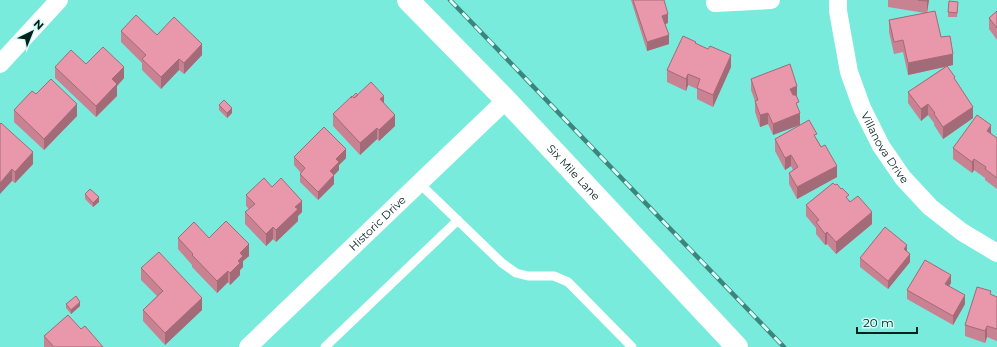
<svg xmlns="http://www.w3.org/2000/svg" width="997" height="347" viewBox="0 0 997 347" font-family="Montserrat,sans-serif">
<style>
.lines{fill:none;stroke-linecap:round;stroke-linejoin:round}
.service{stroke:#fff;stroke-width:9}
.minor{stroke:#fff;stroke-width:18}
.tertiary{stroke:#fff;stroke-width:22}
.rail-casing{stroke:#3b857c;stroke-width:4.5}
.rail{stroke:#d5fef8;stroke-width:3;stroke-dasharray:9;stroke-linecap:butt}
.wall{fill:#c88292}
.shaded-wall{fill:#a36a77}
.building{fill:#e997aa;stroke:#a36a77}
.labels{text-anchor:middle;dominant-baseline:central;stroke-width:3;stroke-linejoin:round;paint-order:stroke}
.street-label{font-size:11px;fill:#00221e;stroke:#d5fef8}
</style>
<rect width="100%" height="100%" fill="#78ebdc"/>
<g class="lines">
<path class="service" d="M419,183l83,80 14,10 12,3h26l14,6 64,65
M325,347l133,-127"/>
<g class="minor">
<path id="s1" d="M838,0v11l11,61 13,36 19,38 22,32 27,29 32,25 35,21"/>
<path d="M715,3l56,-3"/>
<path d="M0,64l59,-64"/>
<path id="s2" d="M248,347l258,-247"/>
</g>
<path class="tertiary" id="s3" d="M408,0l98,100 231,247"/>
<g class="rail-casing">
<path id="rail" d="M450,0l334,347"/>
</g>
<use href="#rail" class="rail"/>
</g>
<path class="wall" d="M631,0h33l4,23 -3,1 4,20 -22,7z
M888,0h41l-2,12 14,25 12,28 -6,1 8,14 18,38 -30,21 -9,-14v-2l-6,-8 -7,6 -13,-18v-11l37,-25 -37,8 -5,-23 -9,2 -5,-22v-12l36,-7 -37,-6z
M958,7l-1,10h-9v-5z
M997,11v29l-8,-11v-11z
M121,31l36,4 45,20 -18,19 -5,-4 -18,19 -19,-19v-7l-21,-21z
M696,43l35,24 -18,40 -16,-8v-10l-9,-4 -2,6 -19,-9v-12z
M86,64l38,14 -7,8v10l-21,21 -41,-39v-11z
M751,79l46,18 -24,38 -5,-11 -8,3 -5,-15v-11l-4,-11z
M36,94l41,22 -33,34 -30,-28v-12z
M358,95l26,8 11,23 -16,15 -2,-2 -17,16 -27,-29v-12z
M219,105l13,8 -5,5 -8,-8z
M0,124l33,40 -18,19 -3,-2z
M991,133l6,5v51l-12,-9v-2l-11,-8 -2,3 -19,-14v-11z
M775,139h42l20,38 -40,22 -8,-15v-11l4,-3 -2,-4 -6,4 -10,-19z
M294,157l52,1 -7,7v5l-5,5v9l-16,16 -18,-18v-8l1,-1 -7,-8z
M272,187l30,25 -4,4v5l-22,21 -3,-3 -7,7 -21,-22v-12l4,-3 -3,-3v-11z
M85,194l14,8 -6,5 -8,-8z
M849,200l23,24 -36,30 -9,-10 -2,1 -9,-11v-6l-10,-12v-11z
M178,238h31l40,18 -6,5v6l-3,3v5l-10,10 -2,-3 -11,11 -25,-26v-2l-14,-16z
M907,251l3,11 -22,27 -28,-22v-9z
M141,268l61,42 -37,35 -22,-24v-11l14,-14 -16,-16z
M951,283l-2,3 16,18 -12,21 -46,-26v-9z
M991,295l6,2v44l-10,-4 -2,6 -20,-7v-11z
M66,304l14,2 -9,8 -5,-6z
M81,329l22,18h-59v-11z"/>
<path class="shaded-wall" d="M927,0h2l-2,13z
M668,14v9l-6,2v-9z
M669,35v9l-22,7v-9z
M202,44v11l-18,19v-11z
M953,54v11l-45,10v-12z
M731,55v12l-18,40v-12z
M179,59v11l-18,19v-12z
M124,67v11l-7,8v10l-21,21v-11l16,-27z
M688,74v11l-2,6v-12z
M797,86v11l-7,3v-11z
M384,96v11l-4,-8z
M77,104v12l-33,34v-11z
M928,104v11l-7,6v-12z
M973,107v11l-30,21v-12z
M232,108v5l-5,5v-5z
M768,113v11l-8,3v-12z
M800,113v12l-27,10v-11z
M395,115v11l-16,15v-11z
M991,125v12l-4,-6z
M377,128v11l-17,16v-12z
M346,149v9l-7,7v5l-9,9v-8l6,-12z
M33,152v12l-18,19v-11z
M791,155v11l-6,4v-12z
M974,159v11l-2,3v-11z
M837,166v11l-40,22v-12z
M12,169v12l-12,13v-11z
M334,175v9l-16,16v-8z
M99,197v5l-6,5v-4z
M302,201v11l-4,4v5l-22,21v-12l19,-23z
M872,212v12l-36,30v-12z
M273,227v12l-7,7v-12z
M827,232v12l-2,1v-11z
M249,244v12l-6,5v6l-3,3v5l-10,10v-12l10,-20z
M907,245v8l-3,-4z
M910,254v8l-22,27v-8z
M228,271v11l-11,11v-12z
M951,275v8l-6,10v-9z
M965,295v9l-12,21v-9z
M202,298v12l-37,35v-12z
M80,302v4l-9,8v-4z
M987,326v11l-2,6v-12z"/>
<path class="building" d="M633,0h31l4,14 -6,2 7,19 -22,7z
M918,0h9v1z
M949,1l9,1 -1,11 -9,-1z
M935,11l6,26 9,-1 3,18 -45,9 -5,-23 -9,2 -5,-22z
M997,11v17l-8,-10z
M136,15l21,20 17,-18 28,27 -18,19 -5,-4 -18,18 -19,-18 4,-4 -25,-24z
M683,36l13,6 -1,1 13,6 2,-3 21,9 -18,40 -16,-7 3,-9 -12,-5 -2,5 -19,-9z
M103,47l21,20 -12,12 5,5 -21,22 -41,-39 16,-17 15,14z
M790,64l7,22 -7,3 3,6h3l3,7 -3,1 4,10 -27,11 -5,-11 -8,2 -5,-14 3,-1 -7,-21z
M947,66l8,11 -1,1 19,29 -30,20 -9,-13 1,-1 -7,-9 -7,5 -13,-17z
M51,79l26,25 -33,35 -30,-29 18,-19 4,3z
M371,82l13,14 -4,3 15,16 -16,15 -2,-2 -17,15 -27,-29 19,-18 2,2z
M356,93l2,2 -4,3 -2,-2 -1,2z
M224,100l8,8 -5,5 -8,-8z
M977,115l14,10 -4,6 10,7v40l-12,-9 1,-2 -12,-8 -2,3 -19,-14z
M809,120l8,14 -3,1 7,12 4,-2 12,21 -40,21 -8,-14 9,-6 -7,-12 -6,3 -10,-19z
M1,123l32,29 -18,20 -3,-3 -12,14v-59z
M324,127l22,22 -10,10 3,3 -9,9 4,4 -16,17 -18,-18 5,-6 -11,-11z
M264,178l8,9 9,-9 21,23 -7,6 3,2 -22,21 -3,-3 -7,7 -21,-22 10,-8 -9,-9z
M833,183l2,2 2,-1 4,5 1,-1 7,7 -3,2 4,5 8,-6 14,16 -36,30 -9,-10 -2,2 -9,-12 3,-2 -13,-15z
M90,189l9,8 -6,6 -8,-9z
M226,221l23,23 -9,9 3,3 -5,5 2,2 -10,10 -2,-2 -11,10 -25,-26 1,-1 -15,-16 16,-16 15,16z
M885,227l22,18 -3,4 6,5 -22,27 -28,-23z
M159,252l43,46 -37,35 -22,-23 20,-19 -22,-23z
M925,260l26,15 -6,9 20,11 -12,21 -46,-26z
M977,287l14,4 -1,3 7,3v32l-10,-3 -2,5 -20,-6z
M76,296l4,6 -9,8 -5,-6z
M68,315l13,14 4,-3 18,21h-49l-10,-11z"/>
<g class="labels">
<g class="street-label">
<text stroke="none"><textPath href="#s1" startOffset="157">Villanova Drive</textPath></text>
<text stroke="none"><textPath href="#s3" startOffset="239">Six Mile Lane</textPath></text>
<text stroke="none"><textPath href="#s2" startOffset="179">Historic Drive</textPath></text>
</g>
</g>
<g transform="translate(32 32) rotate(43)" stroke="#d5fef8" stroke-width="3" paint-order="stroke">
<path d="M0-3L7 15L0 10L-7 15Z" fill="#00221e"/>
<text y="-6" font-size="11" font-weight="bold" text-anchor="middle" fill="#00221e">N</text>
</g>
<path d="M857 327v6h60v-6" fill="none" stroke="#00221e" stroke-width="2"/>
<text x="863" y="327" font-size="12" fill="#00221e" stroke="#d5fef8" stroke-width="3" paint-order="stroke">20 m</text>
</svg>
